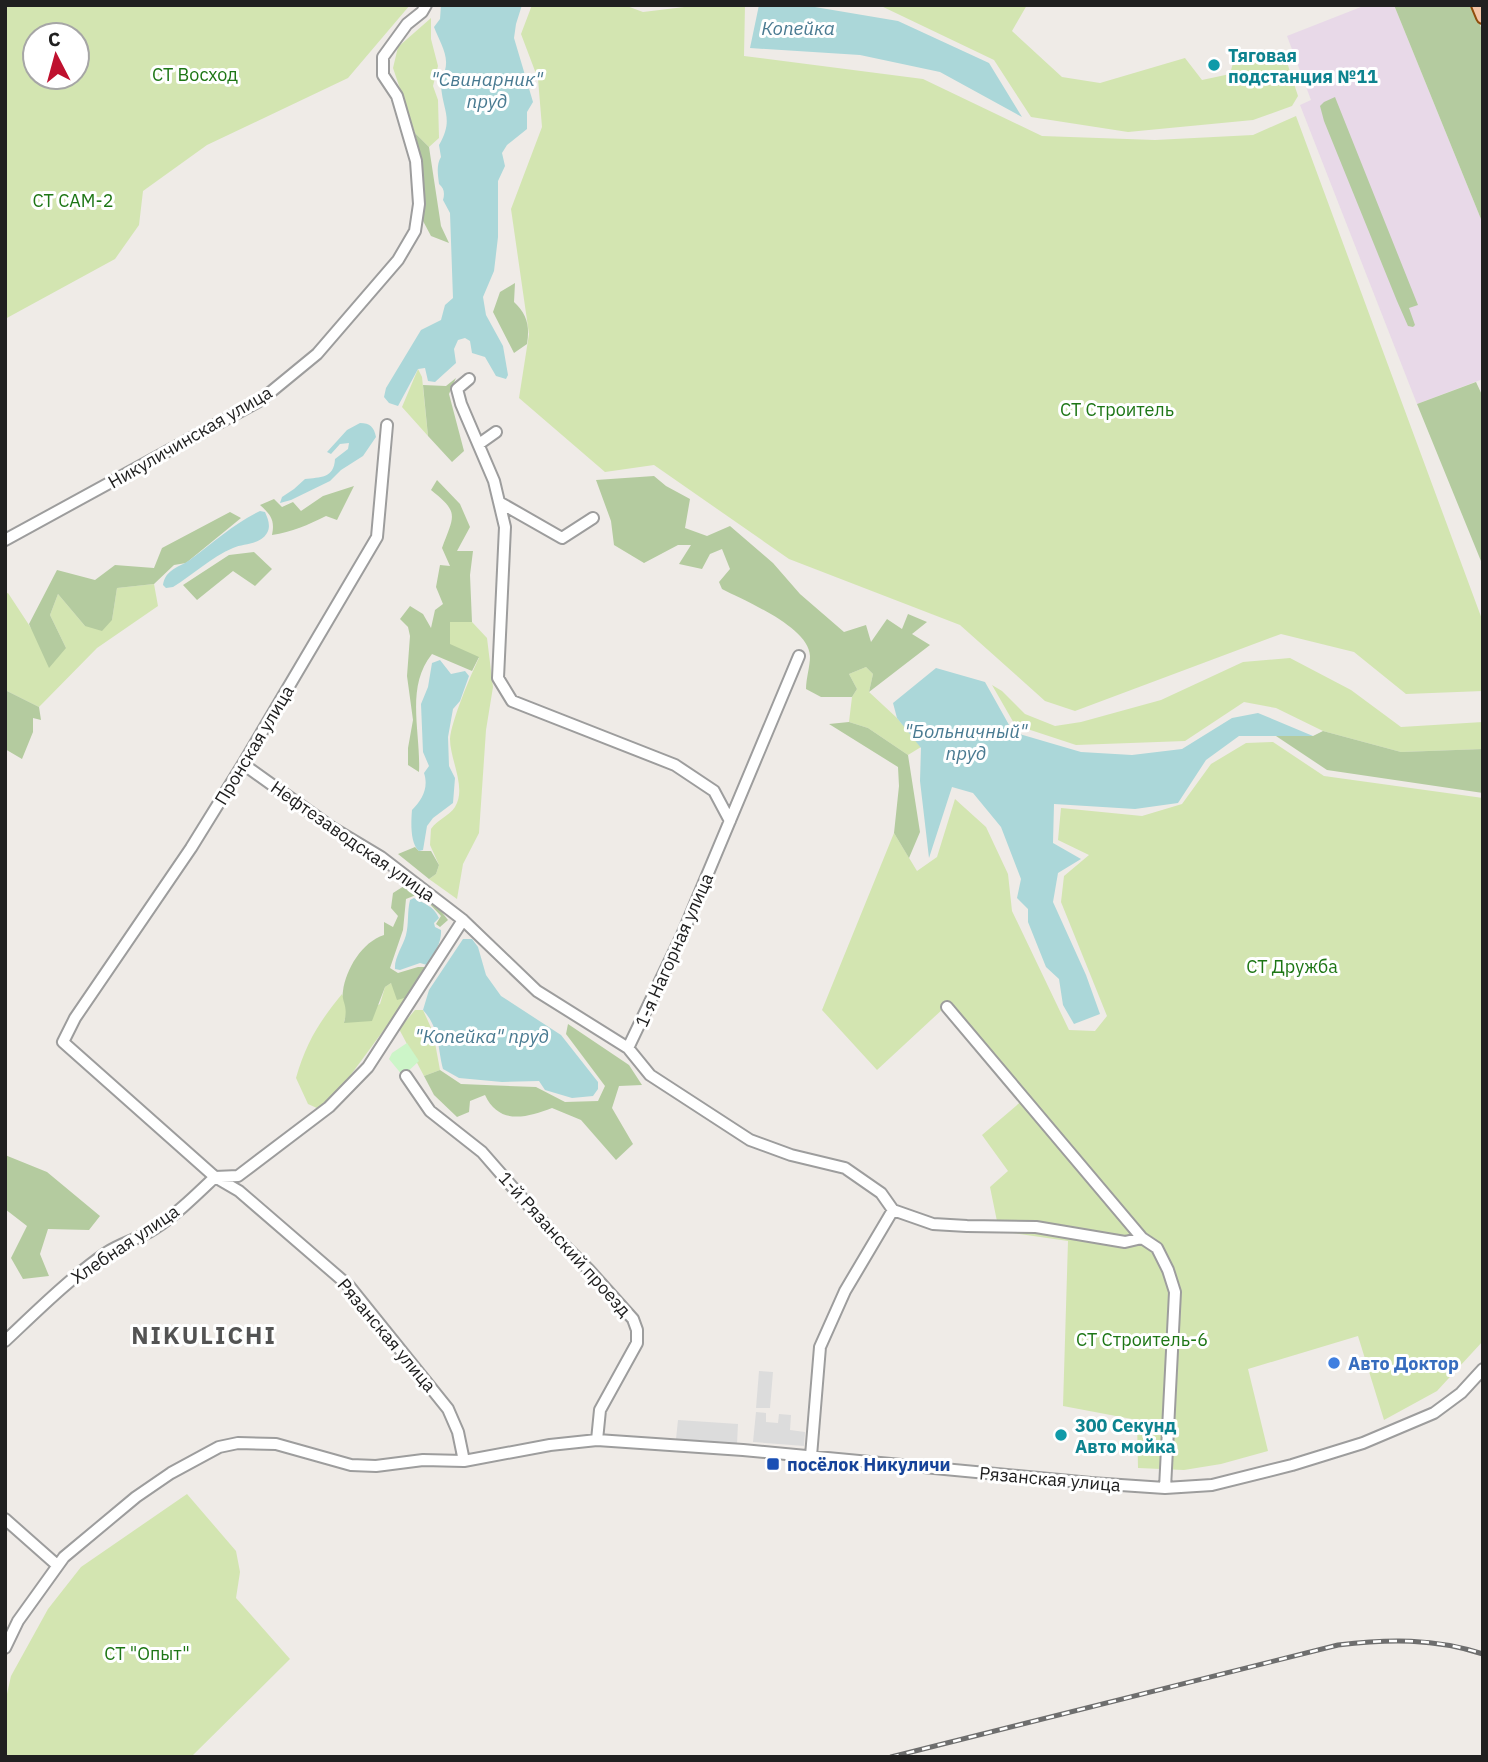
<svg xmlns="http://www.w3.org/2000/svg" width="1488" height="1762" viewBox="0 0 1488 1762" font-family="'IBM Plex Sans',sans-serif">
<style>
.industrial{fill:#e8d9e8}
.grass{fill:#d3e5b1;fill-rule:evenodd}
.forest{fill:#b4cb9f}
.park{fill:#ccf5c8}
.parking{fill:#dcdcdc}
.water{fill:#abd7d9}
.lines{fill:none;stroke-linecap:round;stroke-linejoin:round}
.minor-casing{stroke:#9d9d9d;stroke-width:14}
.major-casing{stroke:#8f4e0c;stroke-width:16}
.minor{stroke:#fff;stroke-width:10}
.major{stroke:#f4c6a7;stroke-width:12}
.rail-casing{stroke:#6e6e6e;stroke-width:5}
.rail{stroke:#fff;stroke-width:2.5;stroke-dasharray:8;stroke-linecap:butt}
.culture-dot{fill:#0f9aa8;stroke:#fff;stroke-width:2.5}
.shop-dot{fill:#3f7fe0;stroke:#fff;stroke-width:2.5}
.transit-dot{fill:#1a4fb4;stroke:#fff;stroke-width:2.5}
.labels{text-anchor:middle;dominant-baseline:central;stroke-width:6;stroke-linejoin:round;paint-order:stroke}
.culture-label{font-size:18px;font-weight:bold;fill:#0d838f;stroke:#fff;text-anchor:start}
.park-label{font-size:18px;fill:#1d7615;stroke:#fff}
.street-label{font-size:18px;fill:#202020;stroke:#fff}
.shop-label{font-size:18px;font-weight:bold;fill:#366cbe;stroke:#fff;text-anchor:start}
.transit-label{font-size:18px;font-weight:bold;fill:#164399;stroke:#fff;text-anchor:start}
.water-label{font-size:19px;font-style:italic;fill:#497a91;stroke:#fff}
.district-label{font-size:24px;font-weight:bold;letter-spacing:2px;fill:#535353;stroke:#fff}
</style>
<rect width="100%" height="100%" fill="#efebe7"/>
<path class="industrial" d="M1366,5h28l89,219v155l-66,25 -117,-299 11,-5 -24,-64z"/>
<path class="grass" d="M5,5h405l-62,73 -141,67 -64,46 -4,34 -24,34 -110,60zM35,35h42v42h-42z
M532,5h92l19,7 58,-7h44l-1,51 179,23 119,57 113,4 98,-5 43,-19 187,506v69l-77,3 -52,-42 -73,-18 -206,77 -30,-10 -85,-76 -171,-66 -135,-94 -49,7 -86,-74 10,-64 -18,-125 31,-82 -4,-48 -17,-45z
M879,5h148l-15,26 50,46 38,6 85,-25 17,22 28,-6 3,-11 50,-13 15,46 -6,10 -39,14 -125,12 -97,-15 -37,-57z
M431,18v21l7,27 -5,20 5,14 1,38 -10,9 -14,-14 -22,-65 5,-21z
M418,369l4,8 6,59 -26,-29z
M154,584l4,22 -61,42 -58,59 -34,-17v-96l3,-1 23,35 35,20 -16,-33 8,-21 27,32 27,-6 5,-32z
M450,622h22l15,16 6,49 -7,43 -7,103 -16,31 -6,35 -28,-20 7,-5 3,-9 -9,-20 1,-16c6,-9 18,-13 24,-22 12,-19 -5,-47 -5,-68 1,-17 21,-65 29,-81l-29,-13z
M1290,658l61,32 50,37 82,-5v27l-82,3 -78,-21 -47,-23 -32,-6 -59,39 -109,4 -61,-20 -23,-40 10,6 23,23 30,12 26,-4 80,-22 82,-38z
M866,667l7,7 -4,18 28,26 24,29 -13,8 -40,-27 -19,-6 3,-25 5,-8 -8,-15z
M1273,742l51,34 159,22v543l-46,50 -53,29 -26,-84 -110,33 20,82 -47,13 -37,6 -46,-2 -1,-48 -74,-14 5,-165 -69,-10 -9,-44 18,-16 -26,-36 42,-36 -79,-92 -68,63 -55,-60 72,-177 23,38 20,-14 18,-58 31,28 22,47 4,37 57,119 26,1 12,-15 -46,-114 3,-26 25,-21 -31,-15 3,-32 81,8 40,-12 29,-40 35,-21z
M391,983l17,14 -58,79 -31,33 -11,-5 -12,-26c10,-35 23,-56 46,-84l6,15 -4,13 36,-18 5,-17z
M415,1010h8l10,22 7,38 -16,6 -25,-47z
M187,1494l49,57 4,21 -4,26 54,61 -99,98h-186v-54l6,-27 37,-67 33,-42z"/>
<path class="forest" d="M1394,5h79l10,28v191z
M1335,97l83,208 -9,3 6,17 -2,2 -5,-1 -11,-25 -73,-180 -4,-15 4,-4z
M415,133l14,14 12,79 8,17 -18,-7 -8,-15v-53z
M515,283l-1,19c13,12 16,24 13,42l-13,9 -21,-41 7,-20z
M456,378l-7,16 15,57 -12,11 -24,-26 -5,-51 23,1z
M1476,382l7,15v169l-66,-162z
M654,476l12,10 24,13 -5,29 22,8 23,-10 43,37 27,31 44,38 22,-7 5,17 16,-23 15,10 6,-15 19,8 -15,12 18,11 -61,47 4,-18 -7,-7 -17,7 8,15 -5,8h-31l-15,-8c0,-11 4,-22 4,-33 -1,-29 -65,-55 -88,-67l-3,-7 11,-13 -8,-20 -12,5 -8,15 -23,-5 12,-19h-13l-34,18 -30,-18 -3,-24 -15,-41z
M437,480l23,24 10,23 -13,24h16l-3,24 2,47h-22v22l29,13 -7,14 -40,-17c-27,33 -11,79 -13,118l-11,-7v-17l5,-28 -6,-44 3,-40 -2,-9 -8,-8 10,-13 13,8 8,14 4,-18 8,-6 -7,-17 4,-22 10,1 -8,-18c12,-33 18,-35 -11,-58z
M354,486l-17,34 -11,-4c-18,9 -34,16 -54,19 3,-15 -1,-20 -12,-30l14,-6 8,8 11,-5 8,9 22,-15z
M230,512l11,6 -55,45 -12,2 -20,19 -37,4 -5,32 -10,11 -17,-5 -27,-32 -8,21 16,33 -17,20 -20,-44 28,-54 38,10 20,-15 39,3 8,-20z
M254,552l18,17 -17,17 -22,-15 -36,29 -14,-15 46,-30z
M5,690l34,17 2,13 -8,-2v14l-11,27 -17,-10z
M849,722l19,6 40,27 12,77 -11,26 -15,-25 5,-47 -1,-19 -69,-43z
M1323,731l78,21 82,-3v44l-156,-23 -51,-34h37z
M415,847l4,4h12l8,14 -3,9 -7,5 -31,-25z
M404,886l29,15 15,19 -8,7 -4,-3 5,-8 -13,-14 -12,-7 -10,4 -3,31 -13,38 8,5 20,-6h7l-17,30 -11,3 -6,-17 -6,4 -13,34 -28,2c5,-19 -3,-20 -1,-32 3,-22 19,-49 41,-56v-13l9,5 5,-11 -7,-8 2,-15z
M568,1024l61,41 13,20 -23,1 -7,22 21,36 -17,16 -35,-40 -29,-12c-26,10 -53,17 -67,-13l-15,6 -1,11 -12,5 -23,-22 -10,-19 16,-6 21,14 75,3 29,15 33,-1 7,-15 -39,-52z
M5,1155l42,17 53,44 -11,14 -41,-1 -8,25 9,22 -26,3 -12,-21 16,-32 -22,-17z"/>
<path class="park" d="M407,1043l12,18 -16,15 -14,-17 3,-6z"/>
<path class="parking" d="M759,1371l14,1 -3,36h-14z
M756,1412l10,1v9l12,1 1,-9 12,1 -1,15 15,2 -1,14 -51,-4z
M678,1420l60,4 -1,20 -61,-5z"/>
<path class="water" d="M441,5h81l-6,19 -2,14 19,64 -6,10v17l-20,16 -5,8 3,13 -7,15v56l-4,34 -11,26 3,18 17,31 5,29 -2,4 -10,-3 -11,-19 -13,-4 -2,-12 -5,-3 -7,2 -4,9 2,14 -21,19 -7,-1 -3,-13 -7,1 -20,37 -9,-3 -5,-6 2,-9 35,-58 20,-10 4,-15 8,-7 -3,-85 -7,-13c2,-7 1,-12 -4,-16 -1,-9 -3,-19 2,-27l-2,-12c15,-26 4,-33 2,-59 -1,-7 5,-14 5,-22 1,-12 -8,-26 -12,-37l6,-8z
M759,5h44l95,16 91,42 33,54 -82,-45 -80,-17 -110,-7z
M360,423c10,0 14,4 16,14l-13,19 -22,14 -11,11 -39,19 -11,3 2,-6 12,-8 11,-10c15,-2 29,0 30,-20l13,-10 1,-6 -9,1 -9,10 -4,-2 20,-22z
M260,511l5,1c3,7 6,14 2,21 -7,12 -23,10 -34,15 -22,9 -40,27 -60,39l-7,1 -3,-3c1,-6 3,-10 8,-14 6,-5 14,-7 20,-12 23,-17 44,-36 69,-48z
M440,660l11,14 14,-3 4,5 -9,25 -7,8 -5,28 1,29 6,12 -2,25 -20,15 -6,8 -4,24 -4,1c-9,-8 -8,-29 -7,-41 10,-10 17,-22 12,-37l5,-7 -6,-14 -2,-48 7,-17 4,-24z
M936,668l49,14 28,50 68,20 51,3 50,-6 50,-31 26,-5 55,23h-74l-33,24 -28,43 -43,6 -81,-5 -1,39 28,16 -23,14 -5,29 33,73 14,39 -26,10 -11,-19 -4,-26 -13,-12 -18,-45v-13l-11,-11 4,-19 -20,-52 -28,-34 -21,-6 -23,71 -9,-77 1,-33 -24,-30 -4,-15z
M414,898c10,6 19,7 25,20l-5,5 1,4 6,3c1,12 -7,25 -14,35l-7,-2 -20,7 -5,-1c-1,-11 8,-23 11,-34 3,-11 1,-23 4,-35z
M463,939h9l6,8 8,28 15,21 60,39 37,47v7l-5,7 -21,2 -27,-8 -6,-9 -37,1 -43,-4 -16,-9c-6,-24 -3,-40 -20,-59l6,-20z"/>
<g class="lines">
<g class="minor-casing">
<path id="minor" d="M469,379l-12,10 4,15 33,77 11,46 -7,151 14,23 163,64 39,26 16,30
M387,425l-10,112 -134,227 -52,84 -116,170 -12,24 152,135 24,14 110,95 99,123 10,23 6,29
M479,444l17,-12
M499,502l63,36 31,-20
M5,540l256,-140 56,-46 81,-94 17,-29 4,-27 -3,-43 -19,-65 -14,-21v-18l24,-33 15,-12 4,-7
M243,764l88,63 50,30 82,63 74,71 91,57 22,27 100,65 41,15 54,13 36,25 12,17 40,14 34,2 69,1 89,15 17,-4
M947,1007l195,231 15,10 11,22 7,22 -10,196
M628,1048l54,-113 117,-279
M406,1076l24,35 52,41 73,84 34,34 44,49 4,11v13l-37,67 -3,30
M215,1177l23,-1 91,-69 39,-40 95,-147
M5,1341c33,-31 64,-62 101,-88 15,-10 33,-14 48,-24 23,-15 42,-34 61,-52
M811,1456l9,-109 25,-56 48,-81
M5,1519l52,46
M5,1648l13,-27 46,-64 72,-60 35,-24 48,-26 19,-4 38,1 75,21 25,1 47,-6 41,1 86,-16 47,-5 146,10 348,33 74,5 47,-3 80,-20 71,-22 71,-30 27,-20 22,-24"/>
</g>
<g class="major-casing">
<path id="major" d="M1478,5l5,12"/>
</g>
<use href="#minor" class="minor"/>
<use href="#major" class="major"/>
<g class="rail-casing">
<path id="rail" d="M891,1757l447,-112c50,-6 96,-7 145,9"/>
</g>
<use href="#rail" class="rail"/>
</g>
<g class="culture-dot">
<circle cx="1214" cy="65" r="7"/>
<circle cx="1061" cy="1435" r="7"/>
</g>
<circle class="shop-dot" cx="1334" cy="1363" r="7"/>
<rect class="transit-dot" x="766" y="1457" width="14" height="14" rx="3.5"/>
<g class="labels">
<g class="culture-label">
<text x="1228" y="55">Тяговая<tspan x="1228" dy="21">подстанция №11</tspan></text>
<text x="1075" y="1425">300 Секунд<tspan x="1075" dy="21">Авто мойка</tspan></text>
</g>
<g class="park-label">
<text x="195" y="74">СТ Восход</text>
<text x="73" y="200">СТ САМ-2</text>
<text x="1117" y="409">СТ Строитель</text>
<text x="1292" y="966">СТ Дружба</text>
<text x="1142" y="1339">СТ Строитель-6</text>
<text x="147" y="1653">СТ "Опыт"</text>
</g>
<g class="street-label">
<text transform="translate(190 437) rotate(-30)">Никуличинская улица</text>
<text transform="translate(254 745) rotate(-59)">Пронская улица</text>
<text transform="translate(353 841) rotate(35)">Нефтезаводская улица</text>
<text transform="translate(674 950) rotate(-66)">1-я Нагорная улица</text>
<text transform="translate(125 1244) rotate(-34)">Хлебная улица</text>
<text transform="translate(565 1244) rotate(48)">1-й Рязанский проезд</text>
<text transform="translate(387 1335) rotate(50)">Рязанская улица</text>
<text transform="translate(1050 1479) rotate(5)">Рязанская улица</text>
</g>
<g class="shop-label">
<text x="1348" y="1363">Авто Доктор</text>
</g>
<g class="transit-label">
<text x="787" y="1464">посёлок Никуличи</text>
</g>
<g class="water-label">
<text x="798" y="28">Копейка</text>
<text x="487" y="79">"Свинарник"<tspan x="487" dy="22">пруд</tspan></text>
<text x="966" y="731">"Больничный"<tspan x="966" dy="22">пруд</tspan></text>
<text x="482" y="1036">"Копейка" пруд</text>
</g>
<g class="district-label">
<text x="204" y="1335">NIKULICHI</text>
</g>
</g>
<rect width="1488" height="1762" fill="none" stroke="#202020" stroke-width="14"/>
<g transform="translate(56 56) rotate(354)"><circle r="33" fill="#ffffff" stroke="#a6a6a6" stroke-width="2"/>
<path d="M0-5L12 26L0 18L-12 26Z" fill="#bf112e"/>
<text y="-10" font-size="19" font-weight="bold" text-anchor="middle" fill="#202020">С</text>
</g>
</svg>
